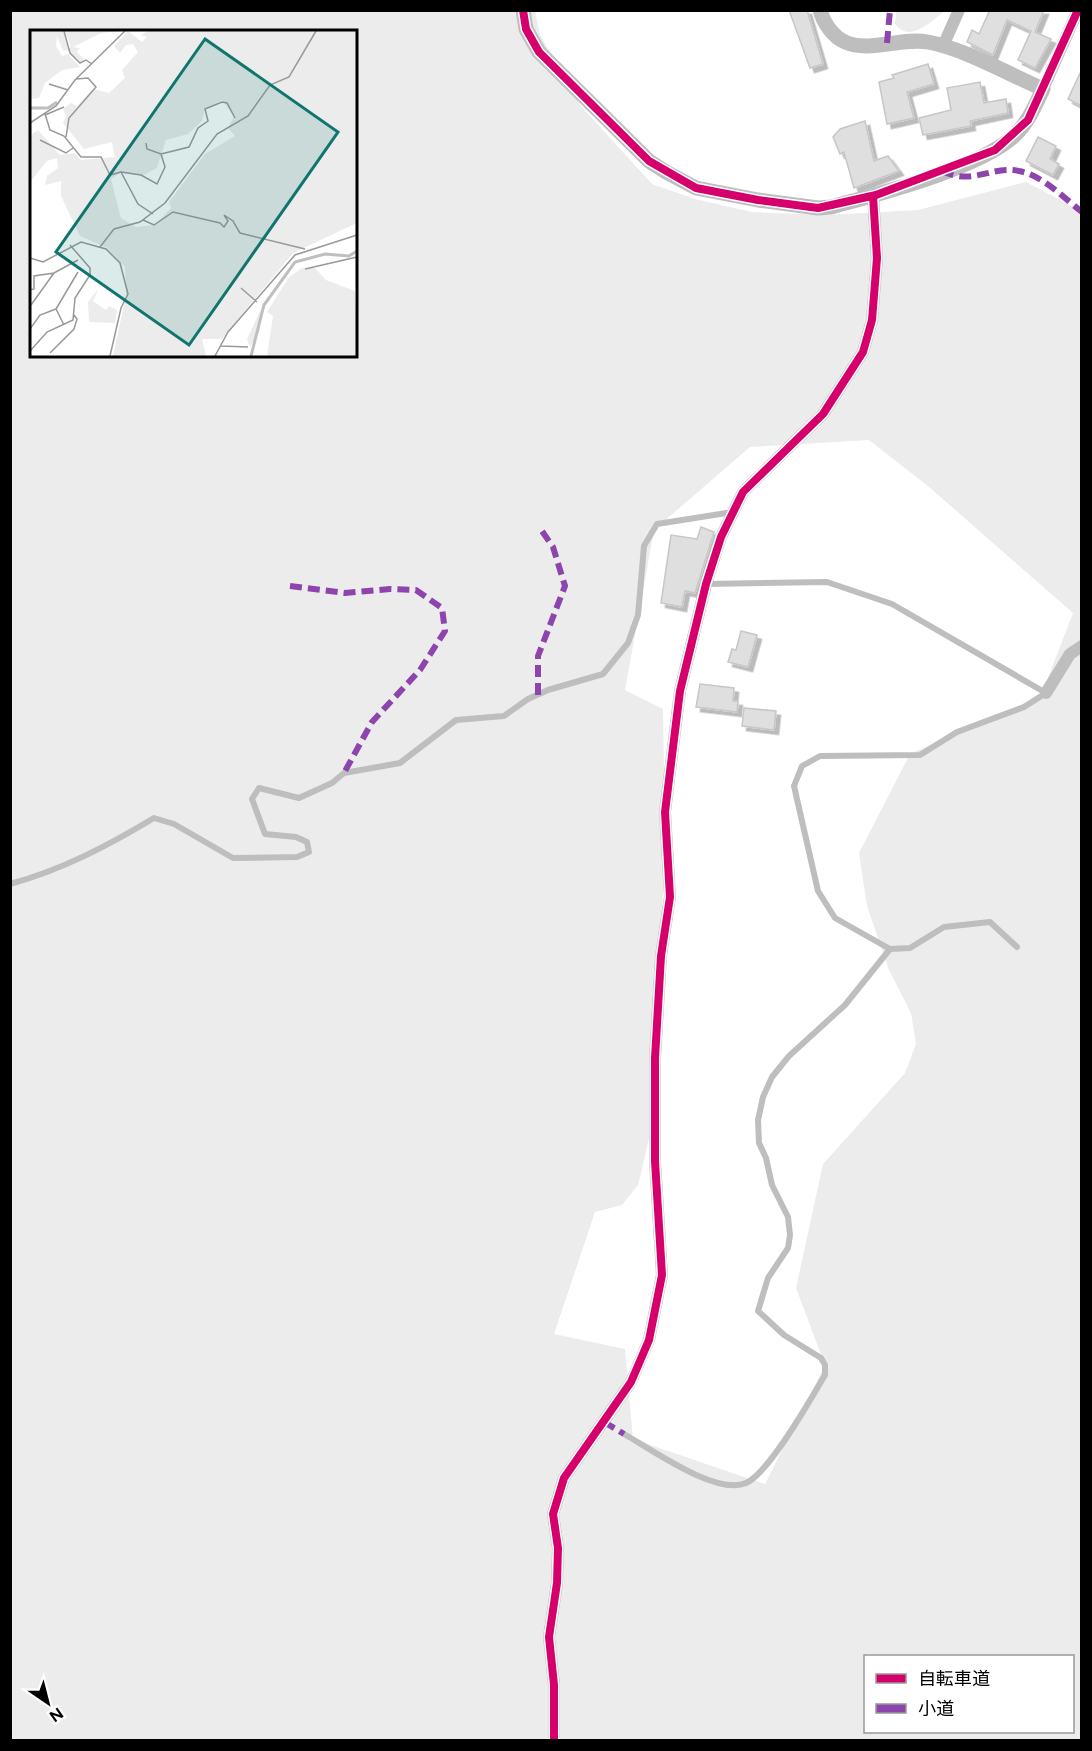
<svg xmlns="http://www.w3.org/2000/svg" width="1092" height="1751" viewBox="0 0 1092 1751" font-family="Figtree,'Noto Sans JP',sans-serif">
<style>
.green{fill:#ececec;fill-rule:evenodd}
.building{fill:#dfdfdf;stroke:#c7c7c7;stroke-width:1.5;filter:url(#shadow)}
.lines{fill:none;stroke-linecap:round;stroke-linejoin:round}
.service{stroke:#bebebe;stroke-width:6}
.minor{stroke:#bebebe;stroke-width:12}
.tertiary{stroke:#bebebe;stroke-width:15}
.quiet{stroke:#8e44ad;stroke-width:6;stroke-dasharray:12 6;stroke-linecap:butt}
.cycleway-casing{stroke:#fff;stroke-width:11}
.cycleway{stroke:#d6006c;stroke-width:8}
.inset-river{fill:none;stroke:#bfbfbf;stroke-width:3}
.inset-road{fill:none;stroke:#999;stroke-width:1.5}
.view{fill:#0f766e;fill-opacity:0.15;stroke:#0f766e;stroke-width:3}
.inset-edge{fill:none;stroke:#000;stroke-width:3}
</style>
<defs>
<filter id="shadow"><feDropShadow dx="4.5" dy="4.5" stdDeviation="0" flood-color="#0004"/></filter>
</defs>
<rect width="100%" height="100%" fill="#fff"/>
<path class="green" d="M11,11h524l5,24 41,71 71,78 43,15 57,13 74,3 92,-5 108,-28 55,29v1529h-1070zM32,32h324v324h-324zM869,440l60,47 144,126 -32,83 -131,58 -51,99 8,53 22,64 22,43 5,31 -11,29 -82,91 -27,124 29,77 -60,119 -132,-45 -8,-90 -71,-15 41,-122 27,-7 16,-20 16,-67 11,-280 -2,-129 -38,-19 29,-160 96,-83zM866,1656h206v76h-206z
M896,11v-1l49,1c-14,10 -35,33 -50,13z"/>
<path class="building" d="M789,10h18l16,54 -13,4z
M985,10h59l-9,22 16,7 -16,29 -17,-8 13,-29 -24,-11 -14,35 -26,-13 5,-12 7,4 10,-22z
M928,64l6,20 -27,8 7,26 -27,6 -8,-42 15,-4 -2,-3z
M1082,69v37l-14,-7z
M980,82l4,21 22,-4 2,14 -38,8 1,5 -48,9 -4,-17 32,-8 -4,-22z
M865,121l9,40 14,-5 11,15 -45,17 -10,-36 -4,2 -7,-17 7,-8z
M1038,137l18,9 -6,13 9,5 -6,11 -27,-14z
M701,527l13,5 -19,61 -10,-2 -3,16 -21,-4 10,-68 26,4z
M741,631l16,4 -9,32 -20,-5 4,-13 4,1z
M700,684l34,4 -1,13h5l-1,11 -41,-5z
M744,708l32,3 -2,19 -32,-4z"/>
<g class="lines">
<path class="service" d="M707,584l120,-2 65,22 154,89 -22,14 -67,25 -37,23 -100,1 -18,10 -8,20 24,105 17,27 55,31 20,-1 34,-21 46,-5 27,25
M10,884c52,-14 99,-39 144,-66l20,6 59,34 64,-1 12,-5 -2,-10 -11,-5 -31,-3 -13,-35 7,-11 40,10 33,-15 12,-10 56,-10 56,-43 48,-4 24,-17 20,-9 55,-16 25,-31 10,-28 6,-69 13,-22 76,-12
M624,1434c27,15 92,62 122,49 23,-10 65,-84 79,-108v-10l-4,-7 -37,-23 -26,-24 10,-33 20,-30 2,-13 -2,-18 -16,-32 -6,-27 -7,-15 -1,-23 5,-23 9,-20 17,-21 56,-51 45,-56"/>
<path class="minor" d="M943,46l16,-36
M1043,89l35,-79
M1046,693l24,-39 12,-8
M554,1740v-55l-5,-48 8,-54 1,-35 -5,-34 11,-36 67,-96 18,-42 13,-65 -7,-114v-103l6,-102 9,-59 -5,-85 15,-121 26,-107 15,-47 22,-45 80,-78 40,-62 9,-32 5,-62 -4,-62"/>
<path class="tertiary" d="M523,10l3,19 13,23 110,109 17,11 30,16 62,12 60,8 13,-1c47,-13 149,-39 183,-71 14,-13 21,-30 29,-47 -35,-15 -78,-40 -115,-47 -27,-5 -58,11 -83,0 -12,-5 -22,-20 -25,-32"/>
<path class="quiet" d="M887,43l3,-33
M942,171c31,15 50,-6 77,0 23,4 45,27 63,41
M290,586l55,7 45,-4 26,1 26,18 3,23 -25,39 -48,52 -28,51
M538,695v-39l27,-70 -12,-39 -11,-16
M604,1422l20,12"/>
<g class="cycleway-casing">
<path id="cycleway" d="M523,10l3,19 13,23 110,109 47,27 62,12 60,8 58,-13 119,-45 33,-30 50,-110
M554,1740v-55l-5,-48 8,-54 1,-35 -5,-34 11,-36 67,-96 18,-42 13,-65 -7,-114v-103l6,-102 9,-59 -5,-85 15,-121 26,-107 15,-47 22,-45 80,-78 40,-62 9,-32 5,-62 -4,-62"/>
</g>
<use href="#cycleway" class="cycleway"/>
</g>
<g transform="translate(30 30)">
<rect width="327" height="327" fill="#fff"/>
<path d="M0,1h34l4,18 3,-2 -6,-16h56l-20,2 -28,14 7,1 -3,4 7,7 -3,3 -14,-12 -4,1 -6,-15 -1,10 6,10 6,-2 12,13 -18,3 -17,13 -6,15 -9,1zM98,1l14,11 5,-5 -6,-2 7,-4h209v192l-64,30 -71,86h-20l4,17h-93l13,-61 -1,-28 -18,-19 -27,-12 -19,-40v-15l-16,4 2,-9 11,-8 -1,-10 -10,3 -17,21v-46l8,-6 22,25 15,-2 6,7 34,-3 -3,-15 -28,7 -21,-26 3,-7 -3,-7 8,-6 6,3 16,-17 16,4 16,-15 -3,-8 16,-18 -5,-8 -7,1 -6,8 -6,-7zM192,70l12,16 -6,12 7,8 -30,18 -36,48 2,6 -16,17 -19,2 -15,-9 -10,-39 11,-7 20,4 15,-8 9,-28 22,-6 14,-13 3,-12zM272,238h13l11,12 29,11 2,65h-90l6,-40 -6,-4 22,-35zM69,258l-6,13 13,9 3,-4 8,4 -2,13 -26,-1 -1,-20zM231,279l-1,21 -10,17 -3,-8z" fill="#ececec" fill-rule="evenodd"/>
<path class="inset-river" d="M0,78h18l9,-6M221,326l13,-51 31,-43 30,-8 24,2 8,-5"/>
<path class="inset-road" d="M34,1l6,22 10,10 6,-3 6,4M19,54l19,6M15,84l5,16 14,6 17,21h20l9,18 11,-3M15,85l19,-8M0,93l26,-17 19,-26 50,-49M36,107l3,-19 27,-31 -8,-9 -12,1M10,110l26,13 7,-5M116,113l1,6 14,5 28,-7 9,-19 10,-7 -3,-12 17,-7 5,1 8,15M123,184l-15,-10 -17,-32 20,3 16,9 8,-17 -4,-13M113,190l11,5 19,-13 47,11 4,4 4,-6 -4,-6 9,6 7,12 65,16M70,217l14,-18 26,-7 25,-19 52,-69 31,-18 22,-31 19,-8 27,-46M0,228l13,4 38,-20 25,7 14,14 8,31 -7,14 -11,48M275,239l52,-12M211,258l16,14M0,260l4,-1v-13l20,-3 24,-13M1,275l23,-32M26,279l22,-37M0,299l10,-14 16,-6 8,16M191,316l27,1M0,321l17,-19 26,-12 2,-22 15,-23v-7l-20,-23M20,323l24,-24 3,-10 -3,-4M185,326l13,-24 67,-77 62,-20"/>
<path class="view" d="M175,9l133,93 -149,213 -133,-93z"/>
<rect width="327" height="327" class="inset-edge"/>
</g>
<rect width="1092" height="1751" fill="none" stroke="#000000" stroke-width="24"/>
<rect x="864" y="1655" width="210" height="78" fill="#ffffff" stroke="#999999" stroke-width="1.5"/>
<rect x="876" y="1674" width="30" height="9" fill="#d6006c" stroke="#999999" stroke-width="1.5"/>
<text x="918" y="1685" font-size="18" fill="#000000">自転車道</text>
<rect x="876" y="1704" width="30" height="9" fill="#8e44ad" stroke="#999999" stroke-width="1.5"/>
<text x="918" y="1715" font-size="18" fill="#000000">小道</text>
<g transform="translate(48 1703) rotate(145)" stroke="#ffffff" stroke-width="4.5" paint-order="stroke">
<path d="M0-4.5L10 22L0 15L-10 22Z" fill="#000000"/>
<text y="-9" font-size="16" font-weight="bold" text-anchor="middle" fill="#000000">N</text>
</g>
</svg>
